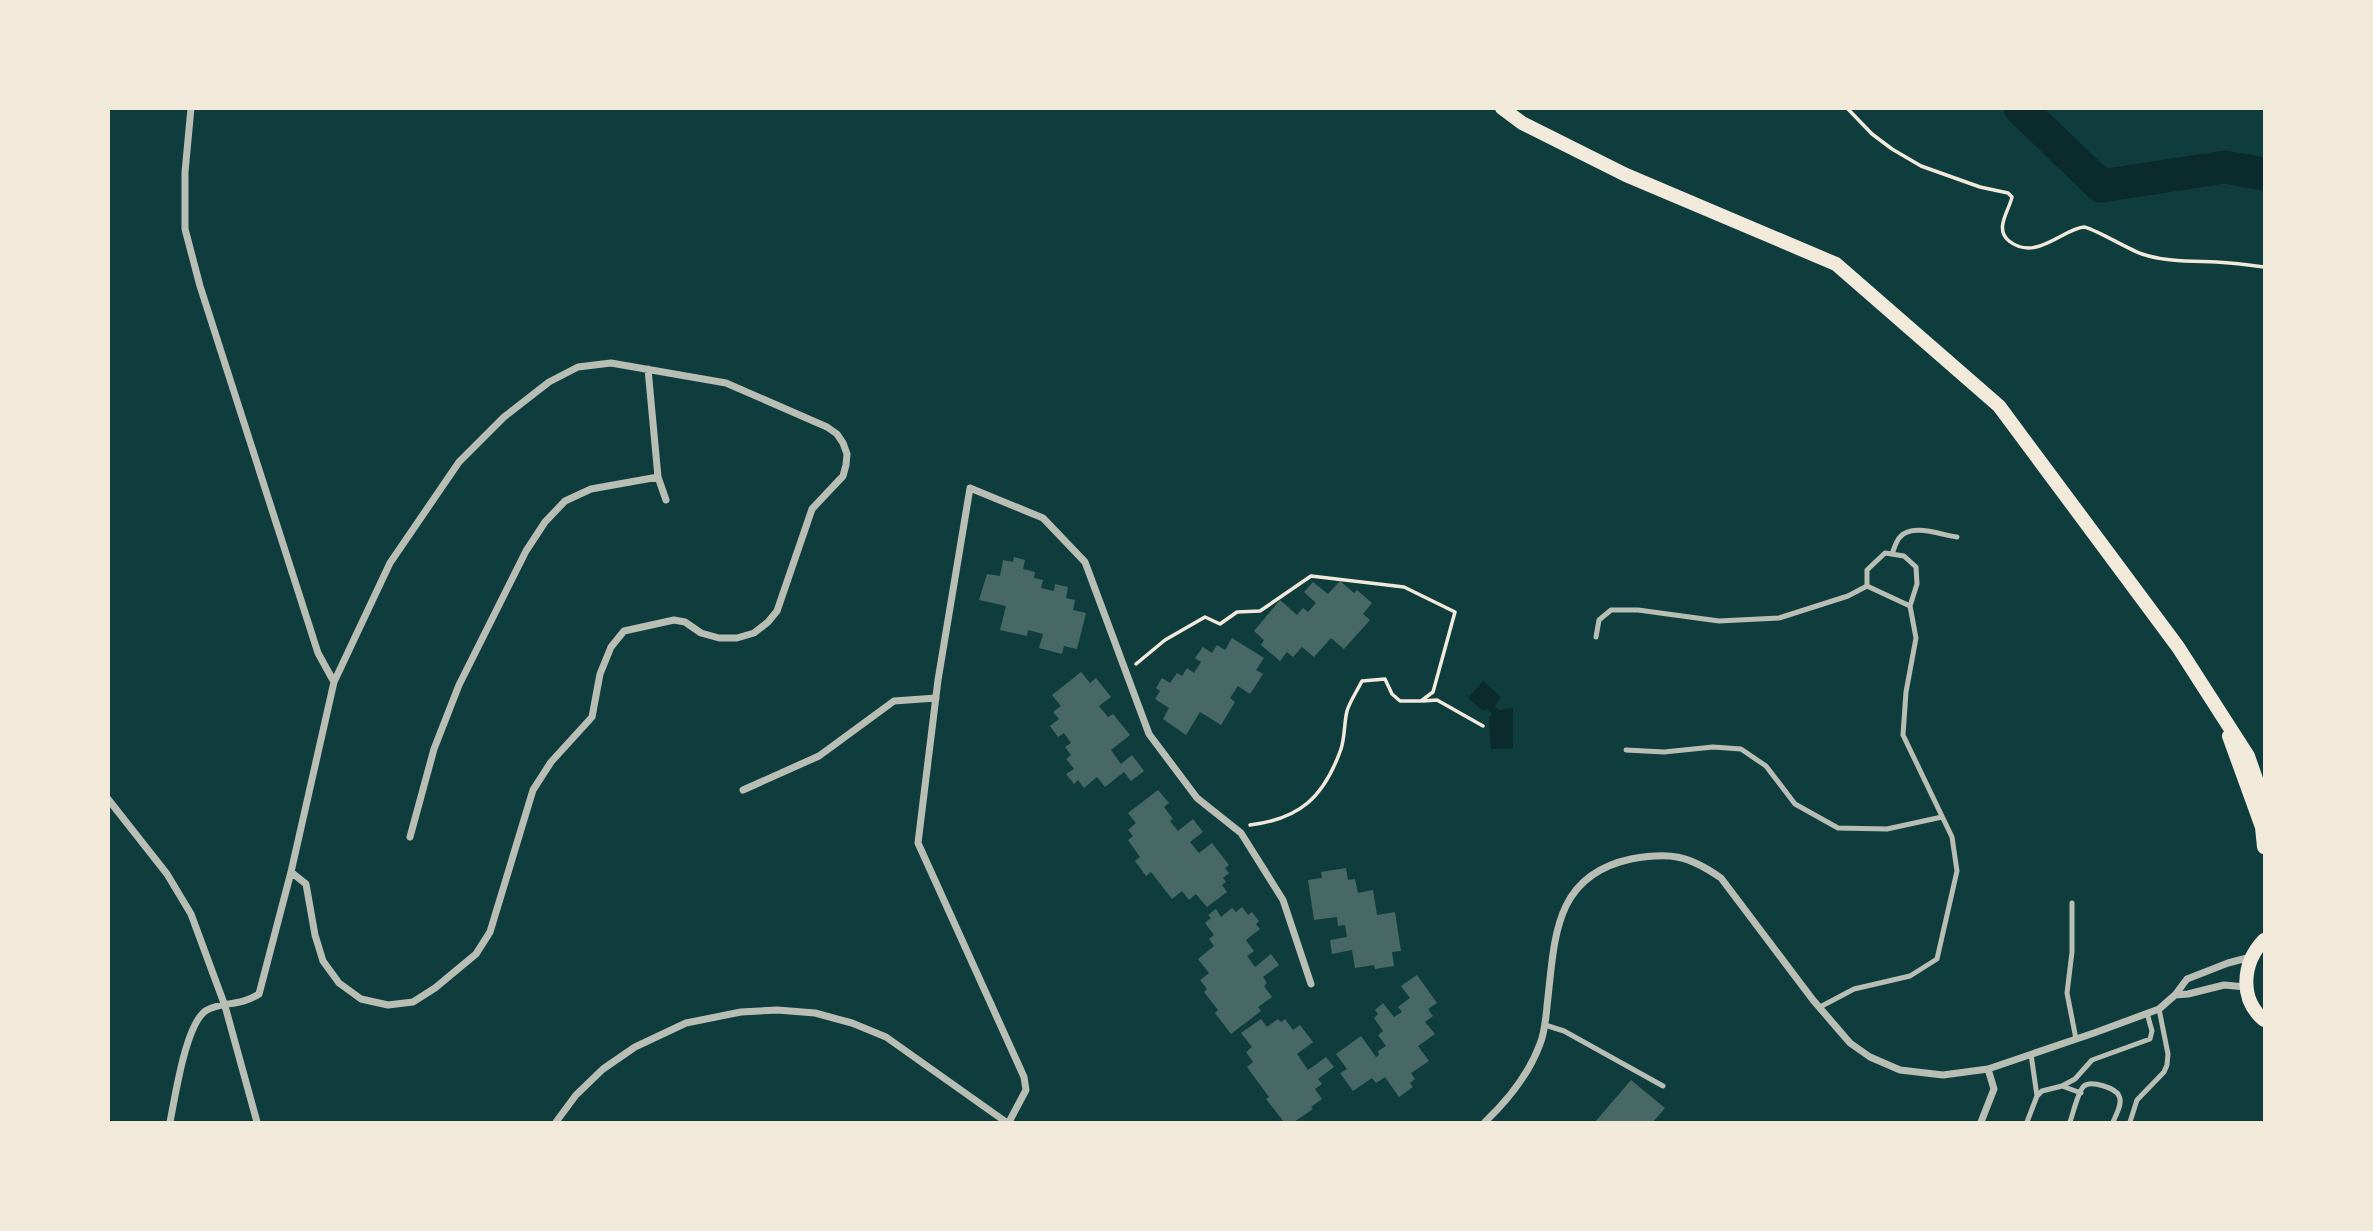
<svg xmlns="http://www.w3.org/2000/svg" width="2373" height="1231" viewBox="0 0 2373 1231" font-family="Raleway,sans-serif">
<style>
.water{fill:#0a2a2b}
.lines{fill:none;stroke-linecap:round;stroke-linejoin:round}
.river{stroke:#0a2a2b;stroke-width:33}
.building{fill:#486865}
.path{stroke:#f1e9da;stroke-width:3.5}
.service{stroke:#b8beb3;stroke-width:5}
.minor{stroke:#b8beb3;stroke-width:7}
.secondary{stroke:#f1e9da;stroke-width:14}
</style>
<rect width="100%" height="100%" fill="#0f3d3e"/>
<path class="water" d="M1483,681l18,16 -6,9 4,4 14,-2v40l-22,1 -2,-32 3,-3 -5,-5 -4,2 -15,-13z"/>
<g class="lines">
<path class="river" d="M2020,108l81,78 124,-19 39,7"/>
</g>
<path class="building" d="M1014,557l11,3 -2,9 12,3 -1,6 9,2 -2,8 13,3 1,-7 13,3 -2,11 9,2 -2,10 13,3 -9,36 -13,-3 -2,8 -23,-6 4,-14 -15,-4 -1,6 -27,-6 6,-24 -27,-6 8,-26 13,2 3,-16 10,2z
M1340,581l14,12 3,-3 15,13 -9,11 7,6 -26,29 -13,-11 -17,19 -12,-10 -9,10 -6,-5 -7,9 -19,-16 3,-5 -10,-9 26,-31 17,15 6,-7 5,4 8,-9 -12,-11 9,-10 15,12z
M1232,638l32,20 -8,12 7,4 -13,20 -12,-8 -8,12 5,4 -14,23 -21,-13 -14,23 -23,-16 6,-11 -14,-9 5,-8 -4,-3 6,-10 8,5 7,-10 5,3 5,-8 7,5 7,-11 -6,-4 8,-11 9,6 5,-8 8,5z
M1081,672l9,11 6,-5 15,19 -12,9 9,11 5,-3 17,21 -19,15 10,14 11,-9 12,16 -13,10 -7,-9 -19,15 -8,-10 -13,11 -6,-8 -4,4 -8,-10 8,-5 -8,-10 5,-4 -6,-8 6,-4 -7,-10 -6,4 -8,-11 9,-7 -6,-7 8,-6 -9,-11z
M1158,790l11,13 -5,4 9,12 -3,2 8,10 15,-12 10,13 -13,10 9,11 13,-10 17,22 -4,3 4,5 -6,5 3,4 -4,3 5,7 -20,15 -11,-13 -7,6 -7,-9 -10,8 -21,-27 -5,4 -11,-15 5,-4 -12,-17 5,-4 -5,-6 8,-7 -8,-10z
M1346,868l2,12 7,-1 3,14 15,-3 4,25 18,-3 6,39 -9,1 2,14 -19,3 -1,-4 -19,3 -3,-18 -20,4 -2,-14 17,-3 -2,-12 -7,1 -1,-9 -23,3 -6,-40 14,-2 -1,-6z
M1242,907l6,8 4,-3 7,9 -3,3 4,5 -14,11 8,11 -7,5 8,11 16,-13 8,11 -16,12 4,6 -3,3 8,11 -14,10 3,4 -30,23 -16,-21 3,-3 -14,-18 3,-3 -7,-9 9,-7 -11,-14 16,-13 -5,-7 5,-4 -9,-12 6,-5 -3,-3 8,-6 5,8 11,-9 4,4z
M1417,975l20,28 -9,6 5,7 -8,6 10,12 -17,12 11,15 -18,12 4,6 -5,4 3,4 -14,10 -14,-20 -9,6 -4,-5 -19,13 -13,-18 7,-4 -11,-15 25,-18 15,21 3,-2 -1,-4 8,-5 -8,-11 5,-4 -9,-13 4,-4 -3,-4 8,-7 11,14 8,-5 -4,-5 12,-9 -9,-12z
M1261,1019l6,8 11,-8 3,3 4,-3 8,11 7,-5 13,17 -16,12 11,16 18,-13 8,10 -16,12 4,5 -7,5 7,10 -11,8 2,2 -19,13h-10l-18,-23 3,-2 -22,-30 6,-5 -7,-10 6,-5 -11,-14z
M1631,1080l34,28 -12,14h-58z"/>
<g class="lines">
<path class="path" d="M1847,108l25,26 20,15 29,17 59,21 28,6 4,4c-3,14 -18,32 -3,44 27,21 53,-12 75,-14 7,0 46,23 58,27 24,8 50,7 74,8 16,1 33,3 48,5
M1136,664l29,-24 40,-23 15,7 17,-12 23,-1 51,-35 93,11 51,25 -22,80 -12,9h-21l-8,-7 -7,-15 -23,2c-5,10 -12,20 -15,30 -3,12 -2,26 -6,38 -17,48 -41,70 -91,76
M1423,701l14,-1 46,26"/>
<path class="service" d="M1892,554c2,-5 4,-13 8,-17 12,-14 41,-2 57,0
M1867,586l43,20
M1596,637l3,-17 12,-10h27l81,11 60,-3 69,-22 19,-10v-16l18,-17 19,3 12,11 1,17 -7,22 6,32 -10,54 -3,43 49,102 5,34 -20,88 -27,17 -56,13 -34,18
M1626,750l38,2 49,-5 28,2 25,17 29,38 43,24 49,1 55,-12
M2072,903v49l-5,41 9,46
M1545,1025l19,6 99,55
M2031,1054l6,42
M2062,1086l19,7
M2027,1122l10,-26 5,-5 20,-5 13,-7 17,-19 58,-21 2,-8 -5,-18
M2070,1122c3,-8 8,-31 14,-36 7,-6 32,2 35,10 4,7 -3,19 -6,26
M2130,1122l7,-22 27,-28 3,-7 1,-11 -9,-45"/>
<path class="minor" d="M191,108l-6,64v57l15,57 118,367 16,29
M648,369l10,108 8,23
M743,790l76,-34 75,-55 42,-3
M108,799l59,75 24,40 34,92 32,116
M410,837l24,-88 25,-64 67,-134 19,-29 20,-21 26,-12 67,-12
M2175,995l13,-1 36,-9 22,2
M170,1122c5,-24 16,-101 37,-112 16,-9 32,-3 52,-16l32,-122 43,-190 56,-119 69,-101 45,-45 45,-35 29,-15 33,-4 115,20 101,44 10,7 6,9 4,11 -1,11 -3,11 -31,33 -35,102 -9,11 -14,11 -17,5h-18l-18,-5 -16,-11 -11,-2 -50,11 -13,16 -11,27 -8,43 -41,45 -18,28 -43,142 -14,22 -41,34 -22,14 -25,3 -27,-6 -22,-16 -16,-22 -8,-26 -9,-51 -15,-12
M556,1122l20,-27 27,-26 32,-22 51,-24 55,-11 36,-2 38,3 37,10 34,14 120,85
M1009,1122l17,-32 -2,-13 -106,-234 20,-163 32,-192 73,30 42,44 64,172 48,64 44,35 42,67 28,84
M1485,1122c22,-21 44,-48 55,-78 6,-15 6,-31 8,-47 7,-63 8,-122 83,-138 39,-7 57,-4 90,19l92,122 37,43 20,14 30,13 43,5 45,-6 106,-36 65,-24 16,-14 12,-16 41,-16 23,-6
M1981,1122l13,-33 -6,-20"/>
<path class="secondary" d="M1502,108l20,15 104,52 210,89 163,142 179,241 70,109 16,46
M2229,736l33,91 2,20
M2264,940c-22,23 -25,59 0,80"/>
</g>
<rect width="2373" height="1231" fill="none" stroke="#f1e9da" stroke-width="220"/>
</svg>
